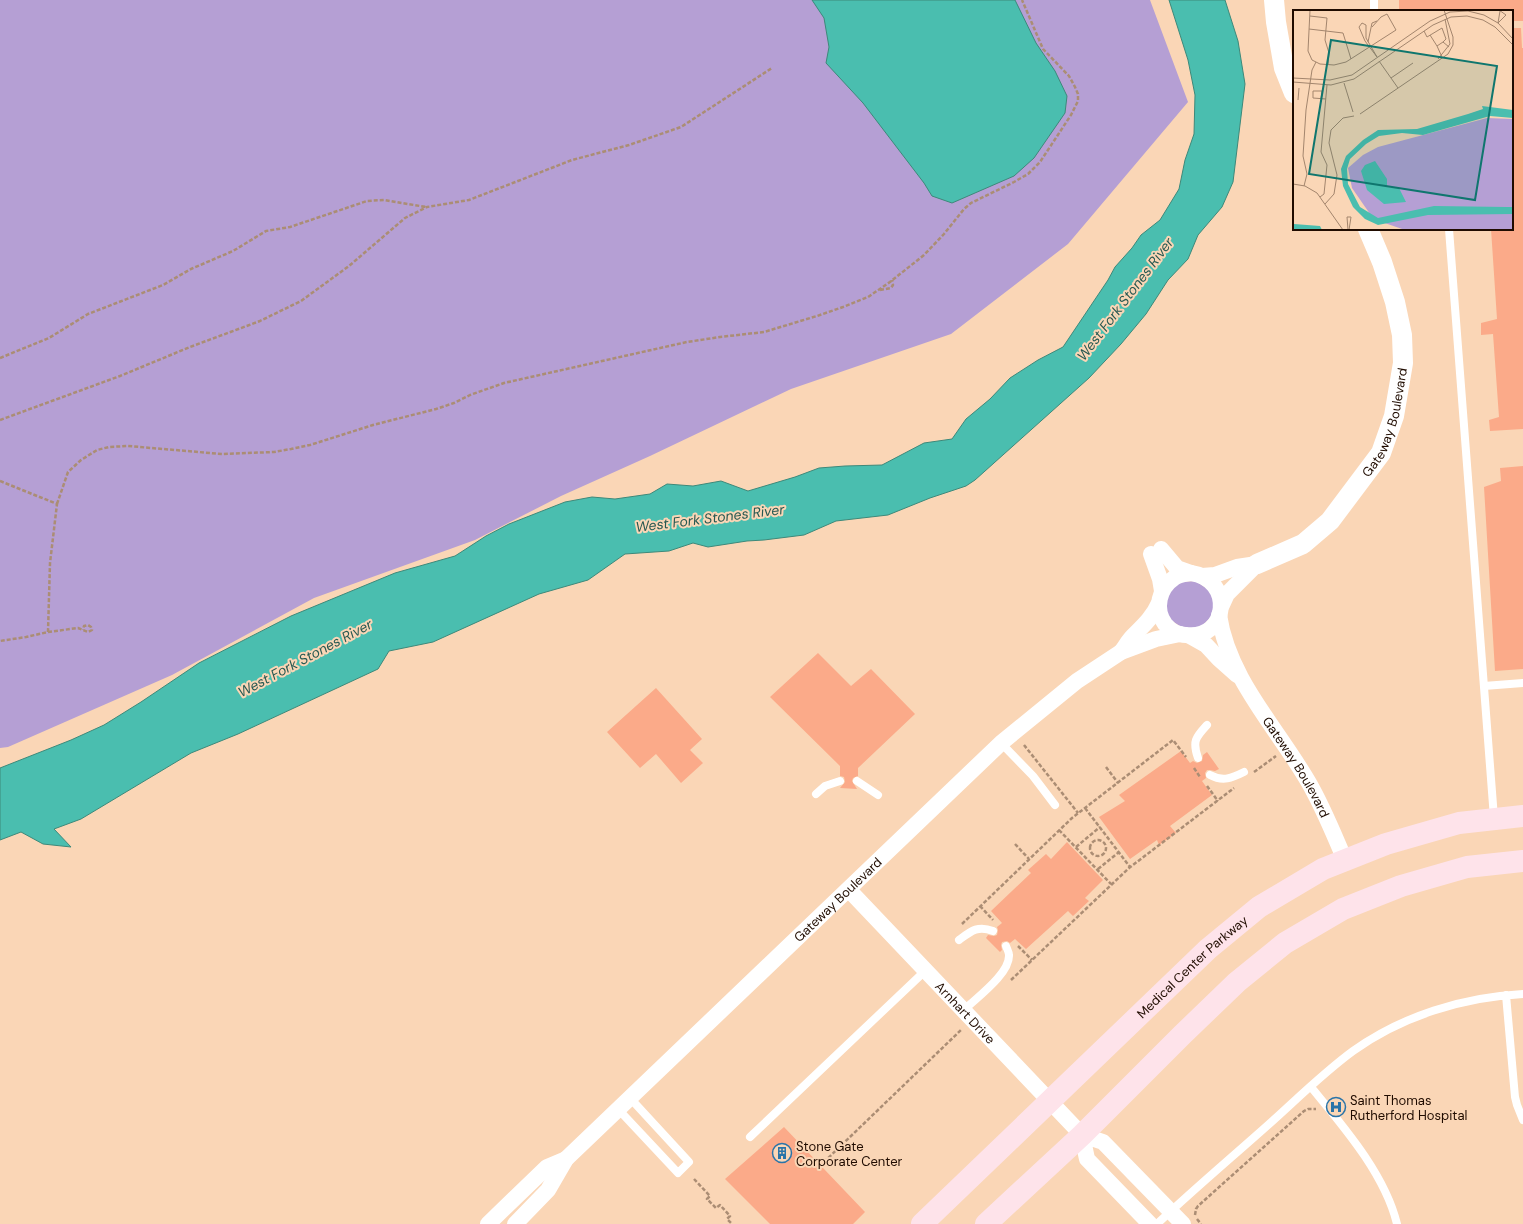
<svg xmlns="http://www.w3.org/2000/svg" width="1523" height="1224" viewBox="0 0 1523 1224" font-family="'DM Sans',sans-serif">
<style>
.green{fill:#b59fd4}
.water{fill:#4abeaf;stroke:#3d897a}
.building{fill:#fbaa89}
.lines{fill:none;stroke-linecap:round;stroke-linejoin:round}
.path{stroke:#ab8d74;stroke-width:2.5;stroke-dasharray:4 2;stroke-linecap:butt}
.service{stroke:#fff;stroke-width:8}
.minor{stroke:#fff;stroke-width:16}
.tertiary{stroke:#fff;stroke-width:20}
.secondary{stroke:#fee3ea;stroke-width:22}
.labels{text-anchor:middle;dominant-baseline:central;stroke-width:4;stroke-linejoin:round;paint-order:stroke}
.street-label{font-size:13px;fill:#200c00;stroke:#fad6b6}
.poi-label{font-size:13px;fill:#200c00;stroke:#fad6b6;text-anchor:start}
.water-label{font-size:14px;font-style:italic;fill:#275851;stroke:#fad6b6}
.inset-road{fill:none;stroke:#a3856d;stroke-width:1}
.view{fill:#0f766e;fill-opacity:0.15;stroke:#0f766e;stroke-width:2}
.inset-edge{fill:none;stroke:#200c00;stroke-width:2}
</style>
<rect width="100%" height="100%" fill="#fad6b6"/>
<path class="green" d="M0,0h1150l38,102 -120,142 -117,90 -160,55 -141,67 -89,40 -86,44 -161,58 -142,77 -164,72 -8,1z
M1196,581l17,12 2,20 -16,16 -16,-1 -14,-9 -3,-8 1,-17 12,-12z"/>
<path class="water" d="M812,0h203l21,43 19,28 12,25 -2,17 -31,45 -20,18 -62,27 -20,-7 -8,-13 -61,-80 -37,-40 3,-16 -5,-29z
M1169,0h56l13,41 7,43 -12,98 -11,25 -24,28 -10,24 -20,21 -22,34 -25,30 -32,34 -114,102 -9,6 -36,12 -42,17 -52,6 -32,14 -40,5 -17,1 -39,6 -15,-4 -24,8 -44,3 -37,26 -49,14 -106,48 -44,9 -11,18 -140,65 -47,19 -110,66 -27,10 17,18 -28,-3 -22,-12 -21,8v-72l71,-28 33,-15 37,-23 58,-39 92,-47 104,-43 60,-17 31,-20 23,-12 56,-22 27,-5 23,2 35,-5 17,-10 26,2 28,-5 27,10 47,-14 24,-9 26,-2 37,-1 42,-22 28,-4 14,-20 24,-20 20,-21 28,-18 25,-13 45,-67 7,-13 17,-19 9,-13 19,-15 19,-31 6,-29 9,-26 1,-39 -7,-35z"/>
<path class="building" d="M1399,0h124v21h-11v-10h-113z
M1512,28h9l1,20h1v381l-33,2 -1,-11 10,-3 -6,-83 -12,1v-12l16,-4 -6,-90h21z
M1523,466v203l-28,2 -11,-184 17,-6 -1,-13z
M818,653l33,33 20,-17 44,45 -57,54v8l-5,2 -1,3 5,8 -17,-1 5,-6 -1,-5 -4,-1v-10l-70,-69z
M656,688l46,51 -12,11 13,13 -22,20 -25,-29 -16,14 -33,-36z
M1181,751l9,12 3,-2 4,2 5,-2 1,-6 4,-3 12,17 -4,2 -5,-1h-3l-2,3 1,5 -4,3 10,14 -42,31 6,7 -17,12 -2,-5 -27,19 -31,-42 26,-16 -6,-6z
M1067,842l36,38 -18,18 4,3 -16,15 -5,-5 -42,38 -11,-10 -5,4 -3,-2 -5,1 -1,3 1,5 -2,2 -14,-14 2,-3 6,1 3,-1 1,-5 -1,-3 5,-4 -11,-12 40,-38 -3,-3 18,-16 5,5z
M784,1127l81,85 -12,12h-83l-45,-45z"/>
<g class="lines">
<path class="path" d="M880,290l11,-2 2,-3 -1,-5
M0,358l49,-20 39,-24 75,-29 28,-16 42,-18 33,-20 24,-4 77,-26 17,-1 42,7
M0,420l120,-44 70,-29 70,-26 41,-20 48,-35 56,-48 22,-11 42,-7 103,-40 57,-15 52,-18 91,-59
M0,481l57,23 -7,59 -2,69 -22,5 -26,4
M57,504l11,-32 13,-12 16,-10 12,-3 19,-1 94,8 52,-2 17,-3 19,-4 63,-20 63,-16 18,-6 16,-8 34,-12 183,-41 33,-5 44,-5 53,-16 26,-9 25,-10 22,-15 34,-27 20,-21 20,-25 7,-6 43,-21 14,-8 12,-12 31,-47 7,-14v-7l-3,-7 -6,-11 -26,-27 -21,-49
M48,632l30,-4 10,4 4,-2 -1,-3 -3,-2 -4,1 -1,4
M1024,745l54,68
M1106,767l12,16
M1194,768l6,9
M1254,772l22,-16
M1207,786l11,15
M1085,808l45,59
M1059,830l52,54
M1090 848a8 8 0 1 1 16 0a8 8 0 1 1-16 0Z
M1015,844l14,15
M1076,847l24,-20
M1098,869l21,-17
M980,906l13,14
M962,924l110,-106 101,-78 13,17
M1018,946l14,14
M1011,980l118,-112 105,-80
M824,1162l137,-132
M694,1179l16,17 -3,3 9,9 4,-3 10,11 -3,3 5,5
M1195,1215l1,-6 2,-3 106,-95 4,-2h8
M1197,1219l4,5"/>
<path class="service" d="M1374,0v11
M1449,229l45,589
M1484,686l39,-3
M1001,743l32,33 22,29
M1198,758c-6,-17 -2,-21 9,-33
M1210,775c13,7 22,3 34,-3
M857,781l21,14
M816,794l9,-8 15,-5
M959,940c12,-9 19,-15 34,-9
M1506,995l9,102 2,8 6,15
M963,1011c13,-13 47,-37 46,-56 0,-3 -2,-6 -3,-9
M1311,1087c32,39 74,87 86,137
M618,1109l60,64 11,-11 -59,-64
M750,1137l175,-166
M1157,1224c36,-34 74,-66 111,-99 28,-25 55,-52 85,-74 49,-35 110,-54 170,-57"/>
<g class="minor">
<path d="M1161,549l16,19 14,5"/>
<path d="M1151,554l9,25 2,12"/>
<path d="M1191,573c43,6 38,67 -5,62 -8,0 -16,-5 -21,-11 -11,-15 -6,-36 9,-46 5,-4 11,-4 17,-5z"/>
<path d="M1202,576l13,-1 22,-8 20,-3"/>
<path d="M1222,605l5,-11 30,-30"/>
<path id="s1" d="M1219,615c9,63 59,114 90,168 14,24 25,52 36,77"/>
<path d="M1190,636l16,9 13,14 18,16"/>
<path d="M1121,652c4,-5 7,-11 12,-16 10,-10 20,-19 26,-33"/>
<path id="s2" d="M849,890l233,245"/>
<path d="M488,1224l59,-57 19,-8"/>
<path id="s3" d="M515,1224l33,-34 18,-31 435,-416 76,-62 44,-29 35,-13 24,-5"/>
<path d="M1150,1224l-63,-65 -5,-24 21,7 80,82"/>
</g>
<g class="tertiary">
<path d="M1274,0l2,22 8,46 10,25"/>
<path id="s4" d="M1257,564l46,-20 27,-23 51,-68 13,-37 9,-53 -1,-28 -7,-33 -13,-40 -14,-33"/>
</g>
<g class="secondary">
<path id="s5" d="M922,1224l286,-275 51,-42 64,-38 63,-25 73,-21 64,-7"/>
<path d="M986,1224l96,-89 100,-100 55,-53 48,-39 58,-34 58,-23 66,-19 56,-6"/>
</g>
</g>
<defs>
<g id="hospital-ring" transform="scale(1)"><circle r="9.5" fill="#fad6b6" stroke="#2a74a8" stroke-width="1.5"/><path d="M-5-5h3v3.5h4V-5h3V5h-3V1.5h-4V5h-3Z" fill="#2a74a8"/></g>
<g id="building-ring" transform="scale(1)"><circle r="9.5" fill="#fad6b6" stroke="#2a74a8" stroke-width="1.5"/><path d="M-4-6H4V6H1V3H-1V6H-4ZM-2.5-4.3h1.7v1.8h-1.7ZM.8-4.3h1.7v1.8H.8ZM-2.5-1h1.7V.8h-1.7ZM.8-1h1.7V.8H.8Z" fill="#2a74a8"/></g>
</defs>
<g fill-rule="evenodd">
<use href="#hospital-ring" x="1336" y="1107"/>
<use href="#building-ring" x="782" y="1153"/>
</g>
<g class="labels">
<g class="street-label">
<text stroke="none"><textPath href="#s4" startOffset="201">Gateway Boulevard</textPath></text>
<text stroke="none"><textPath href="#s1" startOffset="172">Gateway Boulevard</textPath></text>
<text stroke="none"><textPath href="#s3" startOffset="459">Gateway Boulevard</textPath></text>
<text stroke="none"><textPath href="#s5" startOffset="373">Medical Center Parkway</textPath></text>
<text stroke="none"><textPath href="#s2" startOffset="169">Arnhart Drive</textPath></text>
</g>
<g class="poi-label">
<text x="1350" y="1100">Saint Thomas<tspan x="1350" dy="15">Rutherford Hospital</tspan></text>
<text x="796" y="1146">Stone Gate<tspan x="796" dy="15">Corporate Center</tspan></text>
</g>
<g class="water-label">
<text transform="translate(1125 299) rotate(-53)">West Fork Stones River</text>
<text transform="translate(710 518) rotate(-7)">West Fork Stones River</text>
<text transform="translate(305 658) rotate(-28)">West Fork Stones River</text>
</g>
</g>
<g transform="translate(1293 10)">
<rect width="220" height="220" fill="#fad6b6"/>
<path d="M194,108l26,1v111h-108l-26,-9 -9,-7 -18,-26 -4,-20 15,-13 15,-8z" fill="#b59fd4"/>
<path d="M189,96l31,4v8l-23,-2 -67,19 -21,-2 -23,3 -13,8 -16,15 -3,10 1,15 12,23 18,11 56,-12 73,1h6v7l-85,1 -50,10 -13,-6 -12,-12 -10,-21 -2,-17 5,-13 17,-16 15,-10 39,-1 51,-15 15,-5zM82,151l12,18v8l12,1 7,14 -22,2 -17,-14 -6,-19 4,-6zM1,214l26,2 2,4h-29z" fill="#4abeaf"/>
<path class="inset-road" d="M17,0l-2,41 4,9 8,4 14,1 12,-3 50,-32 -9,-16 -6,3 -9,10M17,6l17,2 -2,22 4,13 -1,12M69,13l4,2v13l11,19 -12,-16 -6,-14zM205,13l8,-8 -7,-5M205,13l2,-12M16,19l34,4 8,26M131,21l3,6 15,-9 4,11 -3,3 6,5M137,25l7,11 6,-4M75,32l4,-19 5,-2M144,36l5,11M145,49l12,-15 -5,-25M86,51l19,27M0,68l37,2 22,-5 78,-54 20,-9 18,-1 16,4 14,8 15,16M98,68l22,-15M0,72l38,3 23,-6 79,-54 18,-8 16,-1 16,4 12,7 18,18M51,73l9,29M28,89l1,-8h-9v7l13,1M5,90l1,-12M67,104l88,-60 5,-9v-8l-9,-27M0,174l12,2 12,7 26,37M11,176l3,-12 -4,-18 3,-46 6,-40 4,-8M27,187l4,-3 3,-29 -6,-13 6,-67M32,194l9,-10 3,-19 -8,-32 2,-13 12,-12 11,-2M55,220l-1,-13h4l-2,13"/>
<path class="view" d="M38,30l166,26 -22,134 -166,-26z"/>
<rect width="220" height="220" class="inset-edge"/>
</g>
</svg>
